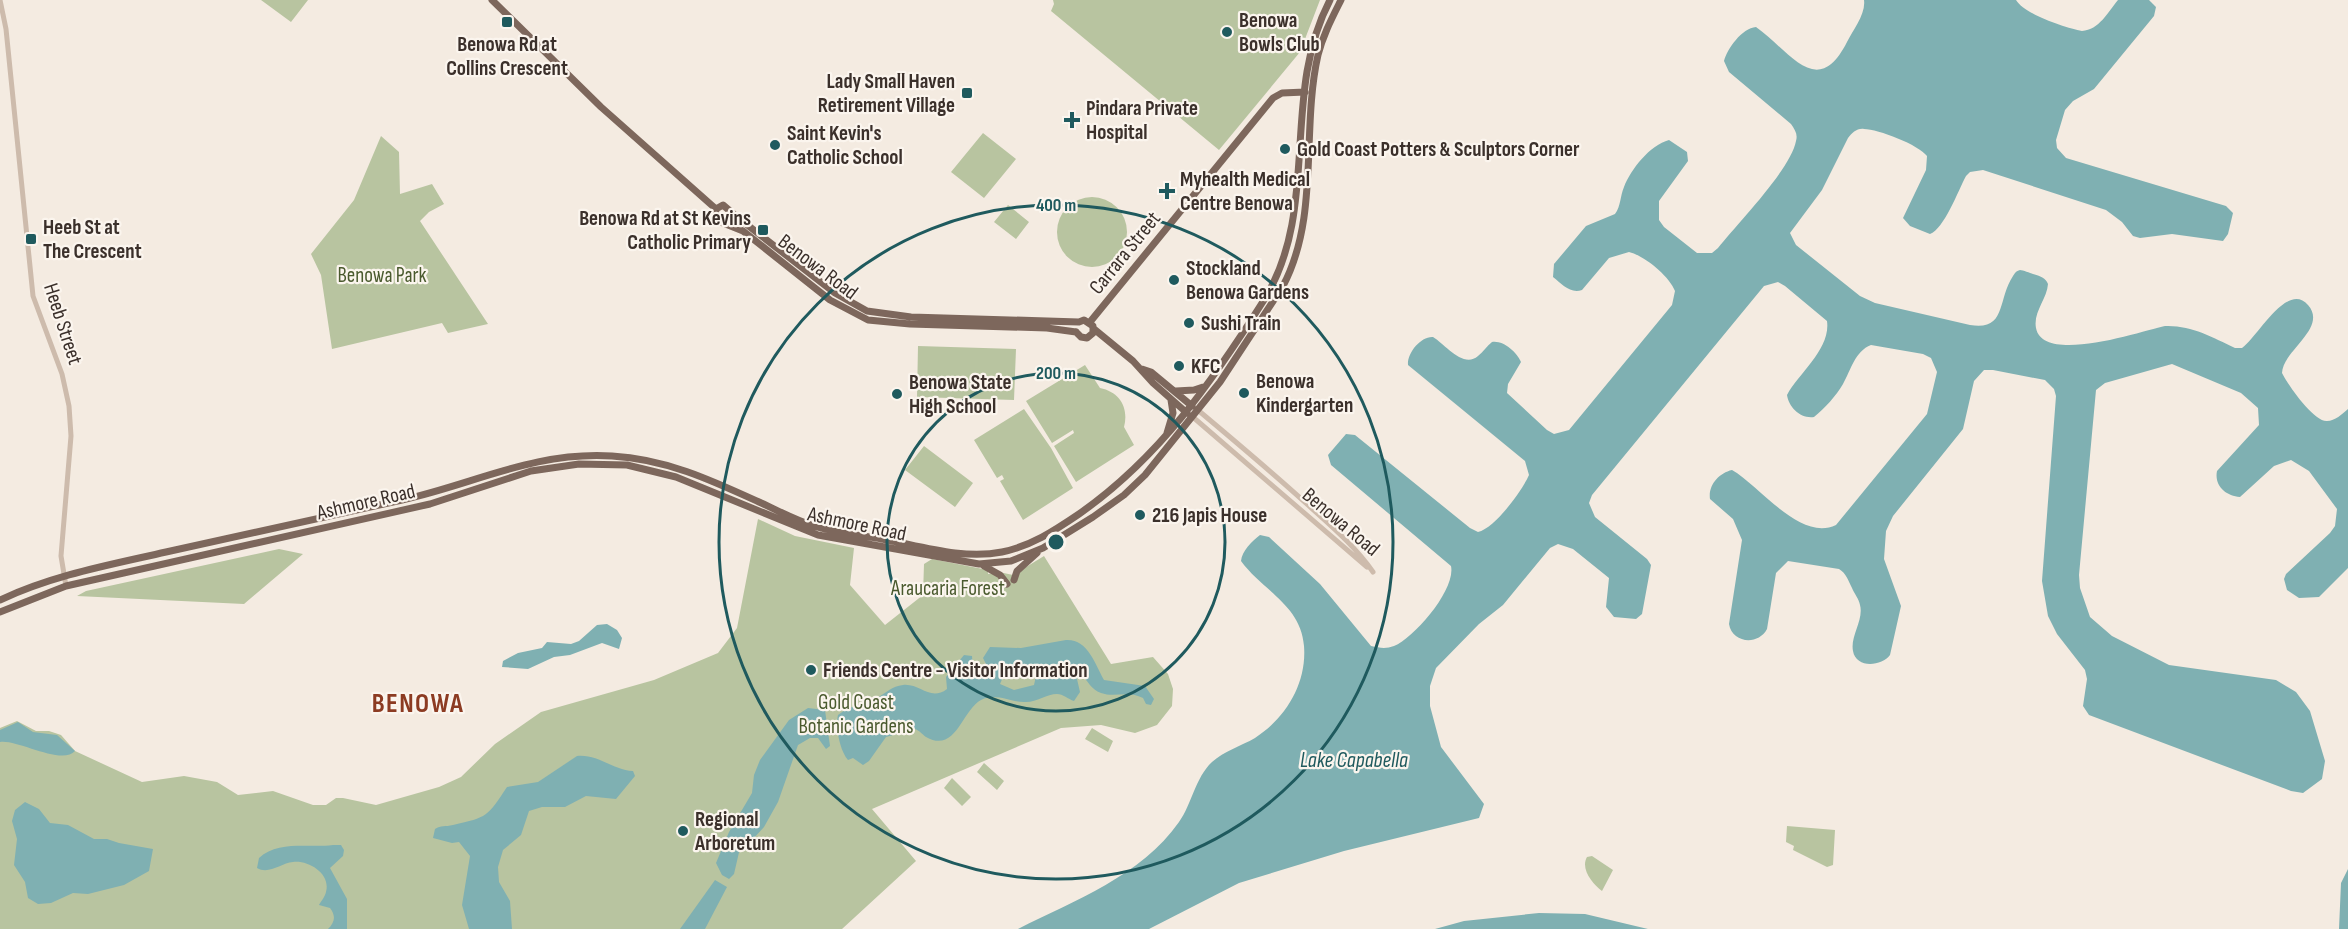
<svg xmlns="http://www.w3.org/2000/svg" width="2348" height="929" viewBox="0 0 2348 929" font-family="'Sofia Sans Condensed',sans-serif">
<style>
.green{fill:#b8c4a0}
.water{fill:#7fb0b2;fill-rule:evenodd}
.lines{fill:none;stroke-linecap:round;stroke-linejoin:round}
.minor{stroke:#cdbbac;stroke-width:5}
.major{stroke:#7d675c;stroke-width:7}
.ring{fill:none;stroke:#1f5a5e;stroke-width:3}
.poi-dot{fill:#1f5a5e;stroke:#fbf5ee;stroke-width:2}
.labels{text-anchor:middle;dominant-baseline:central;stroke-width:4.5;stroke-linejoin:round;paint-order:stroke}
.poi-label{font-size:21px;font-weight:bold;fill:#3b302b;stroke:#fbf5ee;text-anchor:start}
.street-label{font-size:21px;fill:#3b302b;stroke:#fbf5ee}
.park-label{font-size:21px;fill:#4a5a2e;stroke:#fbf5ee}
.water-label{font-size:22px;font-style:italic;fill:#1f5a5e;stroke:#fbf5ee}
.district-label{font-size:27px;font-weight:bold;letter-spacing:1.5px;fill:#8c3b22;stroke:#fbf5ee}
.centre{fill:#1f5a5e;stroke:#fbf5ee;stroke-width:3}
.ring-label{font-size:18px;text-anchor:middle;font-weight:bold;fill:#1f5a5e;stroke:#fbf5ee;stroke-width:4.5;stroke-linejoin:round;paint-order:stroke}
</style>
<rect width="100%" height="100%" fill="#f4ebe1"/>
<path class="green" d="M261,0h47l-17,22z
M1053,0h267l-20,52 -81,98 -168,-139 3,-7z
M983,133l33,26 -32,39 -33,-26z
M381,136l18,16 1,42 32,-10 12,20 -15,8 -9,9 68,103 -40,9 -6,-10 -110,26 -11,-74 -10,-21 43,-54z
M1057 232a35 35 0 1 1 70 0a35 35 0 1 1-70 0Z
M1008,205l21,17 -13,17 -22,-17z
M918,346l98,3 -2,51 -97,-3z
M1085,365l15,23c20,4 29,20 24,39l10,18 -58,37 -22,-36 20,-13 -1,-3 -21,13 -26,-42z
M1024,409l27,39 22,40 -50,32 -23,-39 4,-2 -2,-4 -5,3 -23,-38z
M924,446l49,37 -18,24 -50,-37z
M758,519l37,17 59,12 -4,37 35,40 38,-30 1,-31 8,-5 56,11v4l11,-2 14,3 31,-19 67,108 42,-7 15,17 5,15 -1,17 -15,19 -22,8 -34,-8 -40,3 -189,81 44,52 -74,68h-842v-201l17,-7 19,10h13l12,4 14,16 67,31 42,-6 33,6 21,13 35,-4 40,14h13l10,-7h7l33,7 63,-18 22,-10 34,-33 46,-32 113,-32 64,-27 19,-25z
M279,549l24,5 -59,50 -167,-8 9,-5z
M1092,728l21,13 -5,11 -23,-13z
M984,763l20,18 -7,9 -20,-18z
M952,778l19,19 -9,9 -18,-18z
M1787,826l48,4 -2,35 -6,2 -34,-17 1,-4 -8,-4z
M1592,856l21,14 -11,21c-9,-7 -22,-22 -15,-34z"/>
<path class="water" d="M1864,0h152c8,14 50,28 66,31 17,-1 26,-19 36,-31h31l7,7 -2,9 -60,73 -21,12 -8,9 -9,30 1,8 9,10 160,48 7,7 -5,21 -5,7 -51,-7 -32,4 -7,-2 -11,-14 -16,-12 -123,-40 -13,2 -4,4c-8,15 -22,53 -36,58l-20,-8 -7,-8 23,-48 1,-14c-8,-11 -49,-27 -63,-27 -7,-1 -12,4 -16,9l-26,52 -32,43 6,12 64,51 15,7 95,22c37,6 27,-25 43,-49 2,-3 3,-5 7,-6 3,0 10,3 13,4 7,2 13,4 15,10 -1,15 -15,28 -12,44 7,37 106,3 129,-2 26,-1 47,11 70,22h7c16,-11 45,-67 66,-43 20,23 -25,45 -26,68 6,12 32,49 45,48 8,0 15,-7 21,-12v159l-29,29 -20,1 -12,-8 -3,-11 2,-5 44,-41 5,-7 2,-17 -28,-38 -18,-11 -17,6 -34,31c-14,-1 -26,-11 -23,-26l42,-46 -1,-17 -17,-15 -69,-29 -67,19 -9,7 -17,185 1,13 10,29 22,19 57,29 107,15 20,12 14,19 15,50 -3,18 -19,14 -12,-2 -202,-76 -6,-9 4,-27 -2,-9 -28,-36 -9,-18 -6,-35 14,-185 -2,-7 -9,-9 -52,-10h-9l-10,11 -11,48 -70,87 -7,15 -2,28 17,47 -11,49c-8,11 -34,14 -37,-4 -3,-15 11,-31 7,-46 -1,-6 -6,-12 -8,-17 -4,-8 -6,-15 -13,-19l-51,-8 -12,12 -9,56c-9,17 -35,14 -38,-5l13,-84 -9,-21 -23,-20c-2,-14 9,-26 22,-29 28,16 68,72 104,55l91,-111 10,-42 -6,-14 -8,-4 -52,-9c-16,6 -20,25 -28,39 -7,12 -18,24 -29,33 -13,2 -25,-9 -27,-22 12,-22 44,-46 40,-74l-42,-35 -7,-4 -14,4 -172,209 -3,8 6,14 52,42 4,6 -9,49 -6,5 -22,-2 -8,-10 3,-29 -36,-29 -15,-5 -8,4 -47,57 -24,19 -43,44 -6,18v20l11,41 43,57 -5,14 -135,33 -105,32 -90,46h-131c57,-29 123,-53 161,-107 13,-18 16,-44 33,-60 12,-11 29,-16 43,-24 31,-20 52,-55 49,-92 -3,-41 -41,-55 -63,-85 1,-10 11,-20 19,-26l9,2 51,47 51,62c9,2 15,3 23,0 21,-9 62,-57 57,-80l-120,-101 -3,-10 18,-21 9,1 115,93 8,4c17,-4 44,-41 51,-57l-4,-14 -117,-96c-1,-12 13,-29 25,-28 12,7 30,32 45,19 5,-4 9,-10 14,-14 11,-2 25,10 29,20l-13,22 -1,9 40,37 7,4 15,-4 103,-125 3,-14c-6,-15 -30,-35 -46,-39l-20,6 -27,32c-12,4 -20,-6 -29,-13l1,-13 32,-38 29,-12c6,-8 5,-18 9,-27 7,-18 26,-42 45,-47l18,12 1,9 -29,40v19l5,7 33,26h15l6,-5c19,-24 73,-79 78,-107 2,-7 -1,-11 -5,-17l-62,-52 -5,-11c3,-12 18,-33 32,-34 34,24 61,74 91,15 6,-12 19,-28 17,-42z
M607,624l10,6 5,8 -3,11 -17,-6 -32,12 -16,2 -26,12 -26,-2 1,-6 15,-8 24,-5 5,-6 24,2 8,-3 18,-16z
M1066,640c22,-1 29,24 38,40l41,6 9,13 -3,6 -5,-1 -3,-6c-15,-8 -28,0 -42,-5 -10,-3 -13,-13 -21,-19l-3,5 3,13 -6,9c-6,-2 -11,-7 -17,-7 -10,0 -20,8 -31,8 -16,1 -29,-10 -45,-2 -19,10 -25,54 -55,37 -4,-3 -6,-6 -11,-8l-29,8 -17,24 -6,4 -10,-7 -5,2c-8,-9 -13,-33 -10,-45 12,-10 26,-10 39,-17 9,-5 15,-12 26,-13 17,-2 27,17 44,4l-1,-12 18,-22 8,1 1,14 5,3 8,-9 -3,-6 7,-11 31,1zM1029,670l7,6 -2,9 -20,5 -14,-6 3,-7 11,1z
M808,708l17,2 5,36 -4,3 -8,-11h-8l-12,7 -20,57 -14,25 -11,12 -8,2 -5,7 -6,26 -5,5 -7,-4 -6,-12 13,-31 23,-39 2,-18 6,-15 29,-40z
M18,722l15,10 24,3 18,16c-13,15 -58,-12 -75,-9v-12z
M577,756c21,-2 36,14 56,15l2,5 -19,23 -30,-3 -21,11h-23l-13,4 -8,24 -18,15 -5,17 1,15 11,19 2,28h-43l-7,-24 8,-49 -11,-14 -7,1 -19,-5 2,-9c6,-4 10,-2 18,-4 35,-8 34,-8 54,-38l31,-5z
M25,802l14,7 11,14 18,2 26,14h13l12,4 34,6 -4,22 -25,14 -36,9 -15,-1 -22,10 -13,1 -10,-6 -3,-16 -11,-17 3,-26 -5,-18 3,-11z
M333,845h8l3,5 -1,6 -13,12 17,31v30h-19c7,-7 8,-13 2,-21l-11,-3c2,-4 6,-8 7,-13 5,-18 -17,-32 -33,-30 -12,1 -24,13 -36,6l2,-10c19,-18 50,-10 74,-13z
M2348,869v60h-9l2,-46z
M715,880l12,7 -22,42h-25z
M1539,913l46,1 63,15h-213l29,-8z"/>
<g class="lines">
<path class="minor" d="M0,0l6,29 27,267 29,78 7,32 2,30 -10,120 5,30
M1199,411c37,31 74,62 109,94 23,21 47,41 65,67
M1194,418l173,149"/>
<path class="major" d="M492,0l109,107 115,102
M716,209l7,-4 14,12 98,76 32,18 44,6 168,5 5,-2 9,6v7l-6,5 -6,-1 -5,-5
M716,209l-1,8 3,4 25,10 87,69 38,20 42,4 137,4 29,4
M1090,322l183,-224 9,-5 23,-1
M1094,329l39,32 20,22 34,30
M1142,369l9,3 41,34
M1176,391l18,-1 9,-3
M1167,433l6,-20 -2,-13
M984,566l16,9 7,9
M1014,580l3,-9 20,-18
M0,600c53,-25 109,-35 166,-48 78,-17 157,-34 236,-52 72,-16 133,-49 210,-44 54,3 99,24 147,46 18,8 36,18 55,24 22,7 46,9 68,13 38,7 81,21 120,13 29,-6 52,-21 77,-38 80,-56 133,-132 185,-214 57,-92 16,-205 66,-300
M0,612l66,-26 364,-82 101,-33 48,-7 48,1 49,12 142,58 161,29 32,-3 32,-13 50,-31 31,-22 21,-20 75,-93 63,-96c37,-70 18,-156 35,-231 5,-20 14,-37 23,-55"/>
</g>
<g class="ring">
<circle cx="1056" cy="542" r="169"/>
<circle cx="1056" cy="542" r="337"/>
</g>
<g class="poi-dot">
<rect x="501" y="16" width="12" height="12" rx="3"/>
<circle cx="1227" cy="32" r="6"/>
<rect x="961" y="87" width="12" height="12" rx="3"/>
<path d="M1069 111h6v6h6v6h-6v6h-6v-6h-6v-6h6z"/>
<circle cx="775" cy="145" r="6"/>
<circle cx="1285" cy="149" r="6"/>
<path d="M1164 182h6v6h6v6h-6v6h-6v-6h-6v-6h6z"/>
<rect x="757" y="224" width="12" height="12" rx="3"/>
<rect x="25" y="233" width="12" height="12" rx="3"/>
<circle cx="1174" cy="280" r="6"/>
<circle cx="1189" cy="323" r="6"/>
<circle cx="1179" cy="366" r="6"/>
<circle cx="1244" cy="393" r="6"/>
<circle cx="897" cy="394" r="6"/>
<circle cx="1140" cy="515" r="6"/>
<circle cx="811" cy="670" r="6"/>
<circle cx="683" cy="831" r="6"/>
</g>
<g class="labels">
<g class="poi-label">
<text x="1239" y="20">Benowa<tspan x="1239" dy="24">Bowls Club</tspan></text>
<text x="507" y="44" text-anchor="middle">Benowa Rd at<tspan x="507" dy="24">Collins Crescent</tspan></text>
<text x="955" y="81" text-anchor="end">Lady Small Haven<tspan x="955" dy="24">Retirement Village</tspan></text>
<text x="1086" y="108">Pindara Private<tspan x="1086" dy="24">Hospital</tspan></text>
<text x="787" y="133">Saint Kevin's<tspan x="787" dy="24">Catholic School</tspan></text>
<text x="1297" y="149">Gold Coast Potters &amp; Sculptors Corner</text>
<text x="1180" y="179">Myhealth Medical<tspan x="1180" dy="24">Centre Benowa</tspan></text>
<text x="751" y="218" text-anchor="end">Benowa Rd at St Kevins<tspan x="751" dy="24">Catholic Primary</tspan></text>
<text x="43" y="227">Heeb St at<tspan x="43" dy="24">The Crescent</tspan></text>
<text x="1186" y="268">Stockland<tspan x="1186" dy="24">Benowa Gardens</tspan></text>
<text x="1201" y="323">Sushi Train</text>
<text x="1191" y="366">KFC</text>
<text x="1256" y="381">Benowa<tspan x="1256" dy="24">Kindergarten</tspan></text>
<text x="909" y="382">Benowa State<tspan x="909" dy="24">High School</tspan></text>
<text x="1152" y="515">216 Japis House</text>
<text x="823" y="670">Friends Centre - Visitor Information</text>
<text x="695" y="819">Regional<tspan x="695" dy="24">Arboretum</tspan></text>
</g>
<g class="street-label">
<text transform="translate(1125 253) rotate(-51)">Carrara Street</text>
<text transform="translate(818 267) rotate(37)">Benowa Road</text>
<text transform="translate(63 324) rotate(72)">Heeb Street</text>
<text transform="translate(366 502) rotate(-13)">Ashmore Road</text>
<text transform="translate(1341 522) rotate(40)">Benowa Road</text>
<text transform="translate(857 524) rotate(12)">Ashmore Road</text>
</g>
<g class="park-label">
<text x="382" y="275">Benowa Park</text>
<text x="948" y="588">Araucaria Forest</text>
<text x="856" y="702">Gold Coast<tspan x="856" dy="24">Botanic Gardens</tspan></text>
</g>
<g class="water-label">
<text x="1354" y="760">Lake Capabella</text>
</g>
<g class="district-label">
<text x="418" y="704">BENOWA</text>
</g>
</g>
<circle cx="1056" cy="542" r="9" class="centre"/>
<g class="ring-label">
<text x="1056" y="211">400 m</text>
<text x="1056" y="379">200 m</text>
</g>
</svg>
